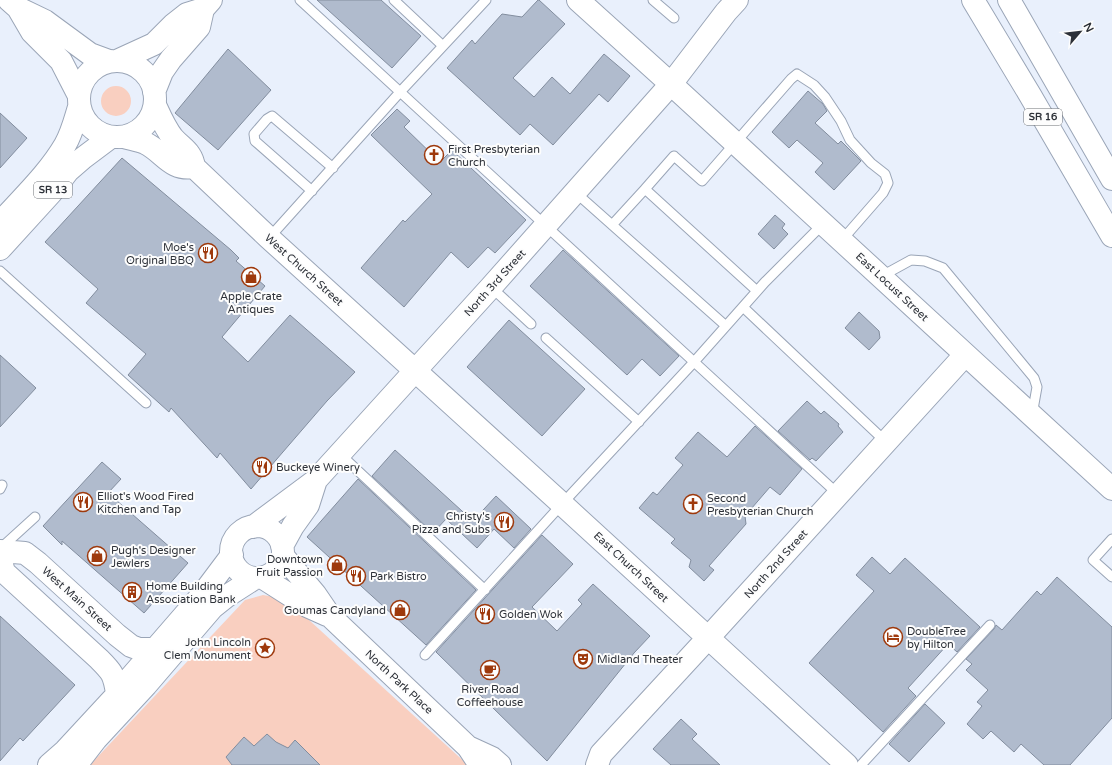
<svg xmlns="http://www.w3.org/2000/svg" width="1112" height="765" viewBox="0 0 1112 765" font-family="'Varela Round',sans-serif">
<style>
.green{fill:#f9cfc0}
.building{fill:#b0bbcd;stroke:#828d9e}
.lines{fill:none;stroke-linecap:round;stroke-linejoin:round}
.lane-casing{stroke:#9aa5b7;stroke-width:11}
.secondary-casing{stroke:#9aa5b7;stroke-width:24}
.primary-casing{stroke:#9aa5b7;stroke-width:24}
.highway-casing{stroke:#9aa5b7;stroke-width:24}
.lane{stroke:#fff;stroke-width:9}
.secondary{stroke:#fff;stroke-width:22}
.primary{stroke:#fff;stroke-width:22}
.highway{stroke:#fff;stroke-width:22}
.labels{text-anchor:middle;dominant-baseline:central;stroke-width:4;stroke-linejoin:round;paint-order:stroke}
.shield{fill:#fdfdfd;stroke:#6b6e73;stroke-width:1}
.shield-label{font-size:10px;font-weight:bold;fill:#2d3138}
.poi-label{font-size:11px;fill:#2d3138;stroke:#fdfdfd;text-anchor:start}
.street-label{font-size:11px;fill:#2d3138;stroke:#fdfdfd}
</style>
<rect width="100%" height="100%" fill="#e9f0fc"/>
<path class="green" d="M101 101a15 15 0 1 1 30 0a15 15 0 1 1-30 0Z
M263,595l23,4 182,166h-378l155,-165z"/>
<path class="building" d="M317,0h64l40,36 -29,32z
M538,0h1l26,24 -52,54 21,19 18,-20 18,17 34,-40 26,22 -22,26 -9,-8 -46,51 -23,-21 -10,11 -73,-67 25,-28 3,4 27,-30 20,3z
M228,49l43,41 -53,60 -43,-37z
M808,91l15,13 4,7 -12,12 23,21 3,-3 20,20 -27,29 -19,-18 8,-9 -26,-23 -8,8 -17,-16z
M397,109l13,12 -6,6 36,35 12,-12 74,70 -31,33 -7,-6 -20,21 -17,-16 -47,55 -43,-39 42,-48 2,2 27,-28 -61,-59z
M0,113l27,25 -27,30z
M122,158l109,92 8,8 -3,3 29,25 -43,51 26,25 42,-47 65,57 -28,29 -76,88 -31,-36 -3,5 -46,-50 -2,4 -41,-37 18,-21 -60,-51 12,-14 -53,-47z
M775,215l10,9 -3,4 6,6 -14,15 -16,-15z
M563,250l116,106 -19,20 -18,-17 -15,16 -97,-89z
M859,312l20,19 1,7 -11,12 -24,-22z
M509,320l76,69 -43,47 -75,-69z
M0,355l36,33 -36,39z
M807,401l14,13 3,-3 15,13 -1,2 5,6 -27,29 -4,-3 -2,2 -32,-29z
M755,426l47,43 -22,26 -10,-8 -25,29 1,8 -37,42 5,4 -10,11 -15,-14 2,-7 -20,-17 4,-4 -36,-31 14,-16 4,3 26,-30 -8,-7 23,-26 29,25z
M395,450l78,71 23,-25 35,33 -17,19 -20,-19 -17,19 -31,-29 -13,14 -61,-57z
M102,462l19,17 -13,14 80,70 -44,50 -82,-72v4l-19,-19z
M358,479l118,111 -50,55 -119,-108z
M542,535l31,29 -41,43 25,24 25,-27 -4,-4 15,-16 57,52 -16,17 -87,108 -111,-109z
M872,557l18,17 15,-16 75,69 -23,25 -9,-8 -40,44 8,8 -33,36 -74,-69 65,-72 -18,-16z
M1057,577l55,50v91l-42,47h-26l-23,-21 -7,8 -23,-21 -8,8 -16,-15 15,-18 -5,-4 11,-12 -22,-20 6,-6 -6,-5 28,-30 2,-4 6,5 35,-39 4,4z
M0,616l75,69 -52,56 -3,-3 -20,23z
M925,704l20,19 -36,39 -20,-18z
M681,719l16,15 -5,5 28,26h-49l-18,-16z
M267,734l9,8 12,6 7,-8 25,25h-88l-6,-8 18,-20 10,9z"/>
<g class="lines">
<g class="lane-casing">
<path id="lane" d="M300,0l539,495
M394,0l49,46
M653,0l21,18
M312,191l-57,-50 -1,-7 13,-15 5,-3 61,52
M575,192l151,134
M612,225l33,-36
M269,238l132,-147 85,-91
M0,271l146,132
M880,277l31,-17 14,1 18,7 91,110 3,9 -5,28
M491,287l40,37
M757,291l-112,-102 29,-33 28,25 89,-102 6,-5 17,11 11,12 16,24 9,19 21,23 14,11 3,9 -5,10 -41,47
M743,307l143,135
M546,338l93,84
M340,454l145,136
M0,489l2,-4
M1112,539l-19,21 19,17
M1,548l34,-31
M425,655l137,-151 132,-142 71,-80 58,-58
M861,765l129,-140"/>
</g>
<g class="secondary-casing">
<path id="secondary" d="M9,0l9,8 27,13 45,33 19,7
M578,0l93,84 441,405
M18,8l14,24 29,29 18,35
M155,105c5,11 10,23 18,33 10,11 19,14 21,29l75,71 293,266 285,261
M124,137c6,2 14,3 21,6 19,9 25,28 49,24
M231 552a26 26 0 1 1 52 0a26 26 0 1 1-52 0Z
M253,527l63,-47 175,-193 180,-203 55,-72 11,-12
M282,546l11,-20 15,-21 8,-25
M0,551l25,2 13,10 79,72 14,11 8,3h15
M283,556l32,38 15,22 138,131 12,18
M0,558l4,14 95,87c13,13 15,15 18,34l-2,4 -50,54 -16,14
M263,578l44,28 20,9
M117,693l85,-98 30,-40
M468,747l24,11 8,7
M76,765l20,-26 50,-54 66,-77 15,-12 28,-18
M597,765l4,-11 107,-116 257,-283"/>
</g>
<g class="primary-casing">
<path id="primary" d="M119,60l35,-16 19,-19 14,-11 16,-5
M79 99a38 38 0 1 1 76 0a38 38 0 1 1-76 0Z
M154,92l8,-20 9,-13 28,-32 4,-18 8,-9
M0,223c22,-25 48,-49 65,-78 7,-12 10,-25 14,-38
M0,249l51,-56 17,-22 15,-13 28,-21"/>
</g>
<g class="highway-casing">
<path id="highway" d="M973,0l57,95 82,141
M1009,0l103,179"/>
</g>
<use href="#lane" class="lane"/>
<use href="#secondary" class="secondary"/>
<use href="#primary" class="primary"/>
<use href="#highway" class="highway"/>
</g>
<defs>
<g id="church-ring" transform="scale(1)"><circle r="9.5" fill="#fdfdfd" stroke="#9e390c" stroke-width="1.5"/><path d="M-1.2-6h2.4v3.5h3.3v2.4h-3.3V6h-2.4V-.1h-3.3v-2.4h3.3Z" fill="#9e390c"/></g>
<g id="restaurant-ring" transform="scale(1)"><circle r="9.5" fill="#fdfdfd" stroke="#9e390c" stroke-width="1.5"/><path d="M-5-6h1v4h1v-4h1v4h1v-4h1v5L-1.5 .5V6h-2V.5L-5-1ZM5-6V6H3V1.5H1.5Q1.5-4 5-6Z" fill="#9e390c"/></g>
<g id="shop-ring" transform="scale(1)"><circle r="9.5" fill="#fdfdfd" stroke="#9e390c" stroke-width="1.5"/><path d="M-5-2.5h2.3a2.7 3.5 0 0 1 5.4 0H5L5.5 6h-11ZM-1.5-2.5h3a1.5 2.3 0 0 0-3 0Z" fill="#9e390c"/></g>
<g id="building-ring" transform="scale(1)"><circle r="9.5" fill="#fdfdfd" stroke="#9e390c" stroke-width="1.5"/><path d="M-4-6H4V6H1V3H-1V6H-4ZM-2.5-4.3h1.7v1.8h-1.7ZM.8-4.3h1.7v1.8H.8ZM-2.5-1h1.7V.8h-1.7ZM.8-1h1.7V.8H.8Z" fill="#9e390c"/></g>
<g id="hotel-ring" transform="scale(1)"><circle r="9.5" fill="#fdfdfd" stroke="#9e390c" stroke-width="1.5"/><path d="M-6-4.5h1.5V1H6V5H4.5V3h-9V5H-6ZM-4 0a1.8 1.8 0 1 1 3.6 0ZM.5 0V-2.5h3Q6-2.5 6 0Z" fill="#9e390c"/></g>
<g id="sight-ring" transform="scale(1)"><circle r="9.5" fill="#fdfdfd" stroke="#9e390c" stroke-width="1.5"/><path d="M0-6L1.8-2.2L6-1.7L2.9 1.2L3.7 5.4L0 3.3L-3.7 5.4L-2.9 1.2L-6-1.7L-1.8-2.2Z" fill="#9e390c"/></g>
<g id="theatre-ring" transform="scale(1)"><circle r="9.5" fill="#fdfdfd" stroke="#9e390c" stroke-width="1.5"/><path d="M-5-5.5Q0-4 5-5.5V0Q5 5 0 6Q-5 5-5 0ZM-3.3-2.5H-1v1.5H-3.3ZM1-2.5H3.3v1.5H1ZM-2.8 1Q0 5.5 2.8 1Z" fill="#9e390c"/></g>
<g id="cafe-ring" transform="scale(1)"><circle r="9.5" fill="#fdfdfd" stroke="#9e390c" stroke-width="1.5"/><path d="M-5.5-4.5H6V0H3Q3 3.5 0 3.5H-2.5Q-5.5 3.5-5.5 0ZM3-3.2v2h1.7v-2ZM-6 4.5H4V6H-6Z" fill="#9e390c"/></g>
</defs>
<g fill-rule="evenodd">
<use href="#church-ring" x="434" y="155"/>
<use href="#restaurant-ring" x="208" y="253"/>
<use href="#shop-ring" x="251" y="277"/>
<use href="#restaurant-ring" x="262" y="467"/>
<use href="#restaurant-ring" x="83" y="502"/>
<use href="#church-ring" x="693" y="504"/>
<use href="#restaurant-ring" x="504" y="522"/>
<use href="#shop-ring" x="97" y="556"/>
<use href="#shop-ring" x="337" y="565"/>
<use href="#restaurant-ring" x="356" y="576"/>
<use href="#building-ring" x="132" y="592"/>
<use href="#shop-ring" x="400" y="610"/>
<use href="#restaurant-ring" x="485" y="614"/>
<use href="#hotel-ring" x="893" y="637"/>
<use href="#sight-ring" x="265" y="648"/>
<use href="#theatre-ring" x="583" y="659"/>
<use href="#cafe-ring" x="490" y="670"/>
</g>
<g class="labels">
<g class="shield">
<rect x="1024" y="109" width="38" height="16" rx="3"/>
<rect x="34" y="182" width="38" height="16" rx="3"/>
</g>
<g class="shield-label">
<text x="1043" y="117">SR 16</text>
<text x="53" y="190">SR 13</text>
</g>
<g class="poi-label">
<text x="448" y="149">First Presbyterian<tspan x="448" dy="13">Church</tspan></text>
<text x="194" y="247" text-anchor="end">Moe's<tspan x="194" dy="13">Original BBQ</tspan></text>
<text x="251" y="296" text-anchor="middle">Apple Crate<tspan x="251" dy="13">Antiques</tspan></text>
<text x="276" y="467">Buckeye Winery</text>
<text x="97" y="496">Elliot's Wood Fired<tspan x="97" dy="13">Kitchen and Tap</tspan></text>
<text x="707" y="498">Second<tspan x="707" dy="13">Presbyterian Church</tspan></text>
<text x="490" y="516" text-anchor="end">Christy's<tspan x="490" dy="13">Pizza and Subs</tspan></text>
<text x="111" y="550">Pugh's Designer<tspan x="111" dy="13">Jewlers</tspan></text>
<text x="323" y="559" text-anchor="end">Downtown<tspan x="323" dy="13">Fruit Passion</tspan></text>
<text x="370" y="576">Park Bistro</text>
<text x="146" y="586">Home Building<tspan x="146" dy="13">Association Bank</tspan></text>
<text x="386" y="610" text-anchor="end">Goumas Candyland</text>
<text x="499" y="614">Golden Wok</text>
<text x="907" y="631">DoubleTree<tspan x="907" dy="13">by Hilton</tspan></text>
<text x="251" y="642" text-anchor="end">John Lincoln<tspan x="251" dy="13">Clem Monument</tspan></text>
<text x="597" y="659">Midland Theater</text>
<text x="490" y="689" text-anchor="middle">River Road<tspan x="490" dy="13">Coffeehouse</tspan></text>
</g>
<g class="street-label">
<text transform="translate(304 270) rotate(42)">West Church Street</text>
<text transform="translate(495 283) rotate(-48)">North 3rd Street</text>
<text transform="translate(892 287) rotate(43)">East Locust Street</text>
<text transform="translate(776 564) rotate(-48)">North 2nd Street</text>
<text transform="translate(631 567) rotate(43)">East Church Street</text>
<text transform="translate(77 599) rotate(42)">West Main Street</text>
<text transform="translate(399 682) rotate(43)">North Park Place</text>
</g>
</g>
<g transform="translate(1080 32) rotate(62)" stroke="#fdfdfd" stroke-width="3" paint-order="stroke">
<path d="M0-3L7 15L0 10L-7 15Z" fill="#2d3138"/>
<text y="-6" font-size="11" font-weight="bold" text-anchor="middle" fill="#2d3138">N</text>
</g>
</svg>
